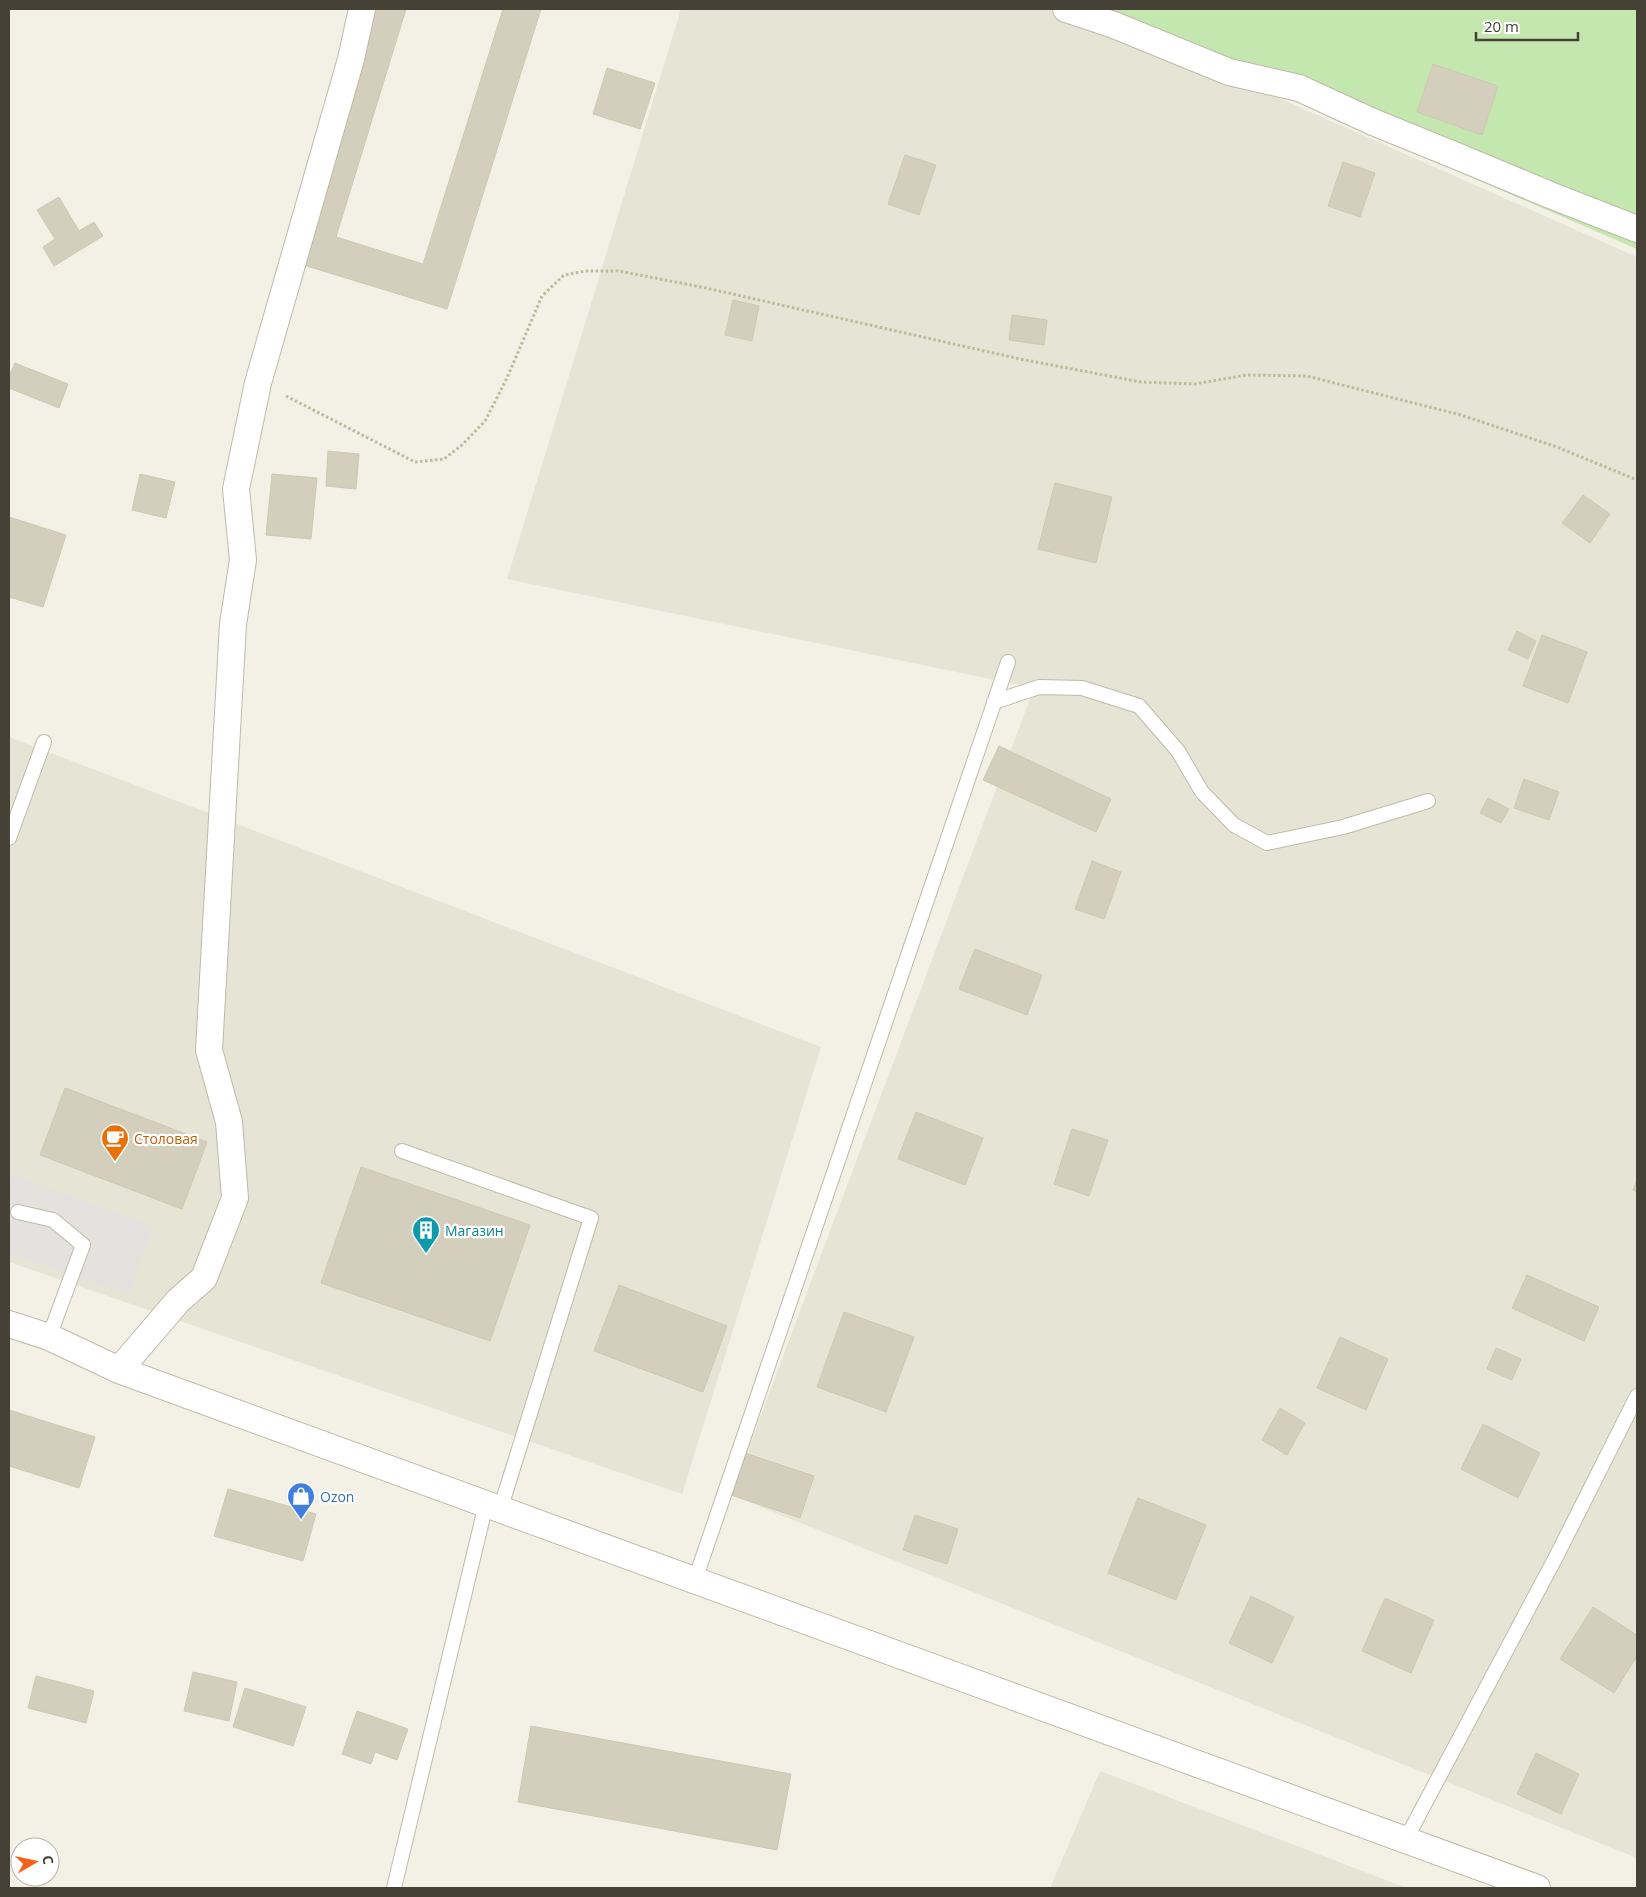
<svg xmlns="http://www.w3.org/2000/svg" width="1646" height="1897" viewBox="0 0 1646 1897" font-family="'Open Sans',sans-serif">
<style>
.residential{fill:#e6e4d4}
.green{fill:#c4e6af}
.parking{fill:#e4e2de}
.building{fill:#d4cfbc;stroke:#cec8af}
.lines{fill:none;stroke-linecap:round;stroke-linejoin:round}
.service-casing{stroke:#bebaa9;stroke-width:16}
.minor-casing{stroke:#bebaa9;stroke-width:28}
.path{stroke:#bfb99a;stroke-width:3;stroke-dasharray:2.5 2.5;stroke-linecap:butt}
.service{stroke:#fff;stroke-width:14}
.minor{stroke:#fff;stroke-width:26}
.labels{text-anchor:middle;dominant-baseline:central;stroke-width:4.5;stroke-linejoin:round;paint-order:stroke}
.food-label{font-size:14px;fill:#c56008;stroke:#fff;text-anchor:start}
.culture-label{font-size:14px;fill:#0d838f;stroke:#fff;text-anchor:start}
.shop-label{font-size:14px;fill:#366cbe;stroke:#fff;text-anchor:start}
</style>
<rect width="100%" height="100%" fill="#f3f1e6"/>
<path class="residential" d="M681,9h398l558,248v1601l-906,-363 303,-807 -527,-109z
M9,737l812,310 -139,447 -673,-232z
M1100,1771l307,117h-357z"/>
<path class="green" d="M1083,9h554v240z"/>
<path class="parking" d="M9,1174l144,52 -24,69 -120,-42z"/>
<path class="building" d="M372,9h34l-70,228 87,27 80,-255h38l-94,300 -153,-47z
M1433,64l65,22 -16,49 -65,-23z
M607,68l48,15 -15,46 -47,-15z
M905,155l31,10 -17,50 -31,-11z
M1343,162l32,11 -15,44 -32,-11z
M59,197l20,34 15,-9 9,14 -49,30 -11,-19 12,-8 -18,-29z
M733,300l26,6 -7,35 -27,-6z
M1012,315l35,5 -3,25 -35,-5z
M15,363l53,21 -9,24 -50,-20v-11z
M328,451l31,3 -3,35 -30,-3z
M140,474l35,8 -9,36 -34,-8z
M272,474l45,4 -6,61 -45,-4z
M1055,483l57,14 -16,66 -58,-14z
M1583,495l27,19 -20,29 -28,-20z
M9,517l57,18 -23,72 -34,-10z
M1517,631l19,10 -8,18 -20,-9z
M1542,635l45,17 -19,51 -45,-17z
M999,746l112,53 -15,33 -113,-52z
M1524,779l35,13 -10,28 -35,-12z
M1488,798l21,11 -8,14 -21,-10z
M1092,861l29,11 -17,47 -29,-10z
M975,949l67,26 -15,40 -68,-26z
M65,1088l142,54 -25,67 -142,-54z
M916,1112l67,26 -18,47 -67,-26z
M1072,1129l36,11 -19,56 -35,-12z
M361,1167l169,58 -40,116 -169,-58z
M1637,1180v12l-4,-2z
M1527,1275l72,32 -15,34 -72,-33z
M619,1285l108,41 -24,66 -109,-41z
M844,1312l70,25 -28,75 -69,-25z
M1340,1337l48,22 -22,51 -49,-22z
M1496,1348l25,11 -9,21 -25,-11z
M1280,1408l25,15 -18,32 -25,-15z
M9,1410l86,27 -16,51 -70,-22z
M1483,1424l57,29 -22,45 -57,-29z
M745,1453l69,23 -14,42 -69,-23z
M228,1489l88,25 -13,47 -89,-25z
M1138,1498l68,27 -30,75 -68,-27z
M915,1515l43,14 -11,35 -44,-14z
M1251,1596l43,21 -22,46 -43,-20z
M1385,1598l49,22 -23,53 -49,-22z
M1593,1607l44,28v21l-23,37 -54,-34z
M193,1672l44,10 -8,39 -45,-10z
M36,1676l58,15 -8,32 -58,-15z
M245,1688l61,19 -13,39 -60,-19z
M357,1711l51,18 -11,31 -22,-8 -4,12 -29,-10z
M531,1726l260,48 -14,76 -259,-48z
M1536,1753l43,21 -18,40 -44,-20z"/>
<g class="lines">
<g class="service-casing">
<path id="service" d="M994,702l45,-15 43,1 57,18 39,45 24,41 32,33 33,18 76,-16 85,-26
M9,838l35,-96
M402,1151l189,67 -91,292
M18,1212l35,8 30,25 -34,92
M695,1580l313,-918
M1406,1839l152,-286 79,-157
M394,1888l92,-384"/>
</g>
<g class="minor-casing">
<path id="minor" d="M1066,9l48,16 115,47 70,16 74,34 86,35 91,38 87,34
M9,1324l40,13 70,33 1418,518
M119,1370l59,-69 26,-23 31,-80 -6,-76 -20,-72 24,-426 10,-64 -7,-71 22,-106 93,-324 11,-50"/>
</g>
<path class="path" d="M286,396l129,66 29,-3 18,-14 23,-24 22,-43 35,-82 22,-21 22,-4h33l87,17 314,71 121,23 54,2 51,-9 61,1 154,39 96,32 80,33"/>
<use href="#service" class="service"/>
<use href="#minor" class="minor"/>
</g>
<defs>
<g id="cafe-pin" transform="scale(1.4375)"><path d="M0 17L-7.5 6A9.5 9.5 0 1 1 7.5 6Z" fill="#e8710a" stroke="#fff"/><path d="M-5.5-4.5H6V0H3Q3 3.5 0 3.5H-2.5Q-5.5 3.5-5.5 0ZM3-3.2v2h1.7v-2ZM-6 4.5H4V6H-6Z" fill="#fff"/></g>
<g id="building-pin" transform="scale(1.4375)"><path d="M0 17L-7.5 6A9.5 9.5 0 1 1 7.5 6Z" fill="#0f9aa8" stroke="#fff"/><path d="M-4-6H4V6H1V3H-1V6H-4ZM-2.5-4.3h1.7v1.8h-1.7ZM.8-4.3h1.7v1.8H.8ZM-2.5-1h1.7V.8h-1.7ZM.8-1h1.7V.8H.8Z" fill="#fff"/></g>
<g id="shop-pin" transform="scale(1.4375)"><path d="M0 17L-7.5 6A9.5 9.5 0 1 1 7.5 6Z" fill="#3f7fe0" stroke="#fff"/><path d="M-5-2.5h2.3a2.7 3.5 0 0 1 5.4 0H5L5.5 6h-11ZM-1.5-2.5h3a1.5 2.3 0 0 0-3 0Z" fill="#fff"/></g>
</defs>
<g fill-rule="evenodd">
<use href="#cafe-pin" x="115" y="1138"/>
<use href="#building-pin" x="426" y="1230"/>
<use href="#shop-pin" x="301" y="1496"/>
</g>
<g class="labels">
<g class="food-label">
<text x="134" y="1138">Столовая</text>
</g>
<g class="culture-label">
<text x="445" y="1230">Магазин</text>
</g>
<g class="shop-label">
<text x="320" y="1496">Ozon</text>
</g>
</g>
<rect width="1646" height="1897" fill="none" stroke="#454235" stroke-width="20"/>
<g transform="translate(35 1862) rotate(81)"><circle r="24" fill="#ffffff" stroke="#b5b3ae"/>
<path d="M0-4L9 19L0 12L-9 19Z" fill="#f5611b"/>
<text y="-8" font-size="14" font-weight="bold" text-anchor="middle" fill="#454235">С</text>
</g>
<path d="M1476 32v8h102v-8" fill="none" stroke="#454235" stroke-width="2.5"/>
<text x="1484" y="32" font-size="15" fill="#454235" stroke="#ffffff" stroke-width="4" paint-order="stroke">20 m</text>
</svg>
